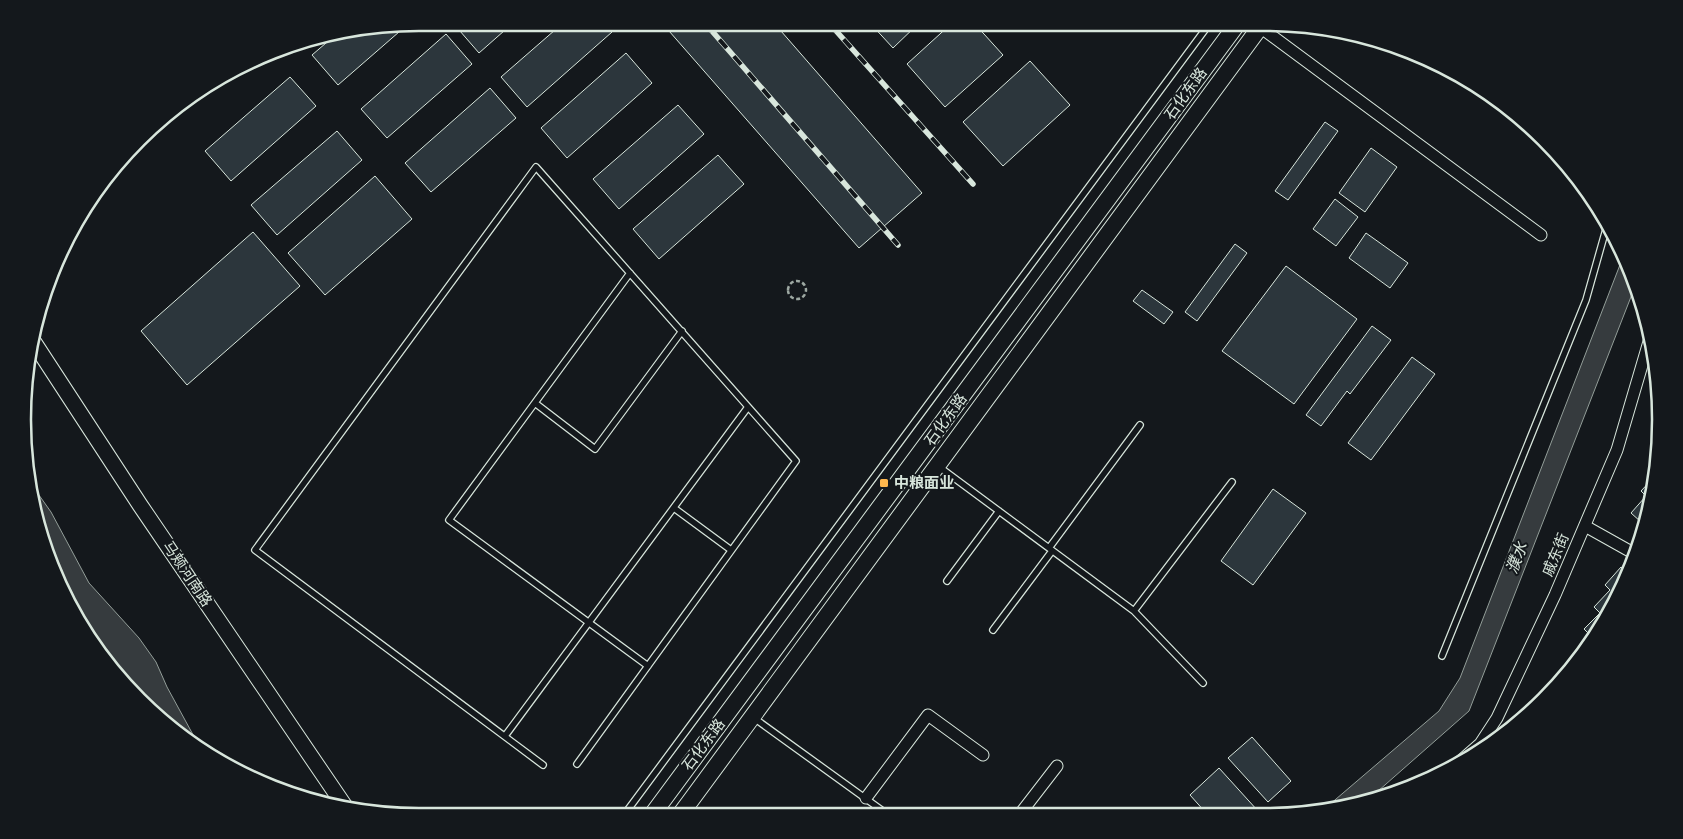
<svg xmlns="http://www.w3.org/2000/svg" width="1683" height="839" viewBox="0 0 1683 839" font-family="'Alegreya Sans','Noto Sans SC',sans-serif">
<style>
.water{fill:#363b3e;stroke:#939e99}
.building{fill:#2c363c;stroke:#d8e6dc}
.lines{fill:none;stroke-linecap:round;stroke-linejoin:round}
.service-casing{stroke:#d8e6dc;stroke-width:8}
.minor-casing{stroke:#d8e6dc;stroke-width:13}
.tertiary-casing{stroke:#d8e6dc;stroke-width:17}
.secondary-casing{stroke:#d8e6dc;stroke-width:18}
.path{stroke:#9da8a2;stroke-width:2.5;stroke-dasharray:4 2.5;stroke-linecap:butt}
.service{stroke:#14181c;stroke-width:5.5}
.minor{stroke:#14181c;stroke-width:11}
.tertiary{stroke:#14181c;stroke-width:15}
.secondary{stroke:#14181c;stroke-width:16}
.rail-casing{stroke:#d8e6dc;stroke-width:5.5}
.rail{stroke:#14181c;stroke-width:4;stroke-dasharray:11;stroke-linecap:butt}
.poi-dot{fill:#ffb74d;stroke:#14181c;stroke-width:2}
.labels{text-anchor:middle;dominant-baseline:central;stroke-width:4;stroke-linejoin:round;paint-order:stroke}
.street-label{font-size:15px;fill:#d8e6dc;stroke:#14181c}
.poi-label{font-size:15px;font-weight:bold;fill:#d8e6dc;stroke:#14181c;text-anchor:start}
.water-label{font-size:16px;font-style:italic;fill:#d8e6dc;stroke:#14181c}
.rim{fill:none;stroke:#d8e6dc;stroke-width:2.5}
</style>
<rect width="100%" height="100%" fill="#14181c"/>
<path class="water" d="M1623,257l13,27 -167,427 -100,88 -47,12 117,-100 21,-33z
M29,481l22,31 38,71 50,55 17,24 11,25 30,55 -58,-42 -76,-105z"/>
<path class="building" d="M453,23h60l-34,30z
M563,23h41l8,9 -85,75 -26,-30z
M662,23h112l148,170 -63,55z
M870,23h49l-26,25z
M952,23h22l29,32 -58,52 -38,-43z
M407,25l-69,60 -26,-30 21,-18z
M446,34l26,30 -85,74 -26,-29z
M626,53l26,30 -85,75 -26,-30z
M1030,61l40,44 -67,61 -40,-44z
M290,77l26,29 -85,75 -26,-30z
M490,88l26,30 -85,74 -26,-29z
M192,97l-18,16 -2,-2 6,-6z
M678,105l26,29 -85,75 -26,-30z
M1325,122l13,9 -50,69 -13,-9z
M337,131l25,29 -85,75 -26,-30z
M1371,148l26,19 -32,45 -26,-19z
M718,155l26,29 -85,75 -26,-30z
M375,176l37,43 -87,76 -37,-42z
M1335,199l23,18 -22,29 -23,-17z
M253,232l47,54 -113,99 -46,-54z
M1366,233l42,30 -18,25 -41,-30z
M1235,244l12,9 -50,68 -12,-9z
M1286,266l71,53 -63,85 -72,-53z
M1142,290l31,22 -9,12 -31,-23z
M1372,326l19,14 -41,54 -3,-3 -26,35 -15,-11z
M1412,357l23,17 -64,86 -23,-17z
M1655,476l-8,44 -2,-2 -4,4 -10,-9 15,-17 -5,-5z
M1273,489l33,24 -53,72 -32,-24z
M1621,567l7,6 -7,18 -29,46 -8,-8 16,-16 -6,-6 16,-17 -5,-5z
M1573,662l1,1 -14,20 -4,-4z
M1252,737l39,44 -23,21 -40,-44z
M1219,768l39,43 -2,2h-50l-16,-18z"/>
<g class="lines">
<g class="service-casing">
<path id="service" d="M630,273l-181,247 199,146
M535,403l60,46 87,-118
M938,466l196,145 69,72
M674,508l57,42
M1049,548l91,-123
M947,581l52,-70
M1134,611l98,-129
M993,630l59,-79
M1442,656l144,-356 22,-78
M754,718l133,96
M505,736l243,-329
M543,765l-288,-215 281,-383 260,294 -219,303
M624,815l586,-792"/>
</g>
<g class="minor-casing">
<path id="minor" d="M1260,27l281,208
M1585,526l50,28
M1456,765l24,-21 17,-26 58,-123 62,-145 33,-112
M866,798l62,-83 55,40
M1020,814l37,-48"/>
</g>
<g class="tertiary-casing">
<path id="tertiary" d="M31,338l109,167 206,303"/>
</g>
<g class="secondary-casing">
<path id="secondary" d="M652,815l586,-792
M680,815l583,-792"/>
</g>
<path class="path" d="M788 290a9 9 0 1 1 18 0a9 9 0 1 1-18 0Z"/>
<use href="#service" class="service"/>
<use href="#minor" class="minor"/>
<use href="#tertiary" class="tertiary"/>
<use href="#secondary" class="secondary"/>
<g class="rail-casing">
<path id="rail" d="M705,23l193,222
M829,23l144,161"/>
</g>
<use href="#rail" class="rail"/>
</g>
<rect class="poi-dot" x="879" y="478" width="10" height="10" rx="2.5"/>
<g class="labels">
<g class="street-label">
<text transform="translate(1186 94) rotate(-54)">石化东路</text>
<text transform="translate(946 420) rotate(-54)">石化东路</text>
<text transform="translate(1556 555) rotate(-67)">戚东街</text>
<text transform="translate(187 574) rotate(56)">马颊河南路</text>
<text transform="translate(704 745) rotate(-53)">石化东路</text>
</g>
<g class="poi-label">
<text x="894" y="483">中粮面业</text>
</g>
<g class="water-label">
<text transform="translate(1517 558) rotate(-69)">濮水</text>
</g>
</g>
<path d="M0 0H1683V839H0ZM419 31H1264A388 388 0 0 1 1652 419V420A388 388 0 0 1 1264 808H419A388 388 0 0 1 31 420V419A388 388 0 0 1 419 31Z" fill="#14181c" fill-rule="evenodd"/>
<path class="rim" d="M419 31H1264A388 388 0 0 1 1652 419V420A388 388 0 0 1 1264 808H419A388 388 0 0 1 31 420V419A388 388 0 0 1 419 31Z"/>
</svg>
